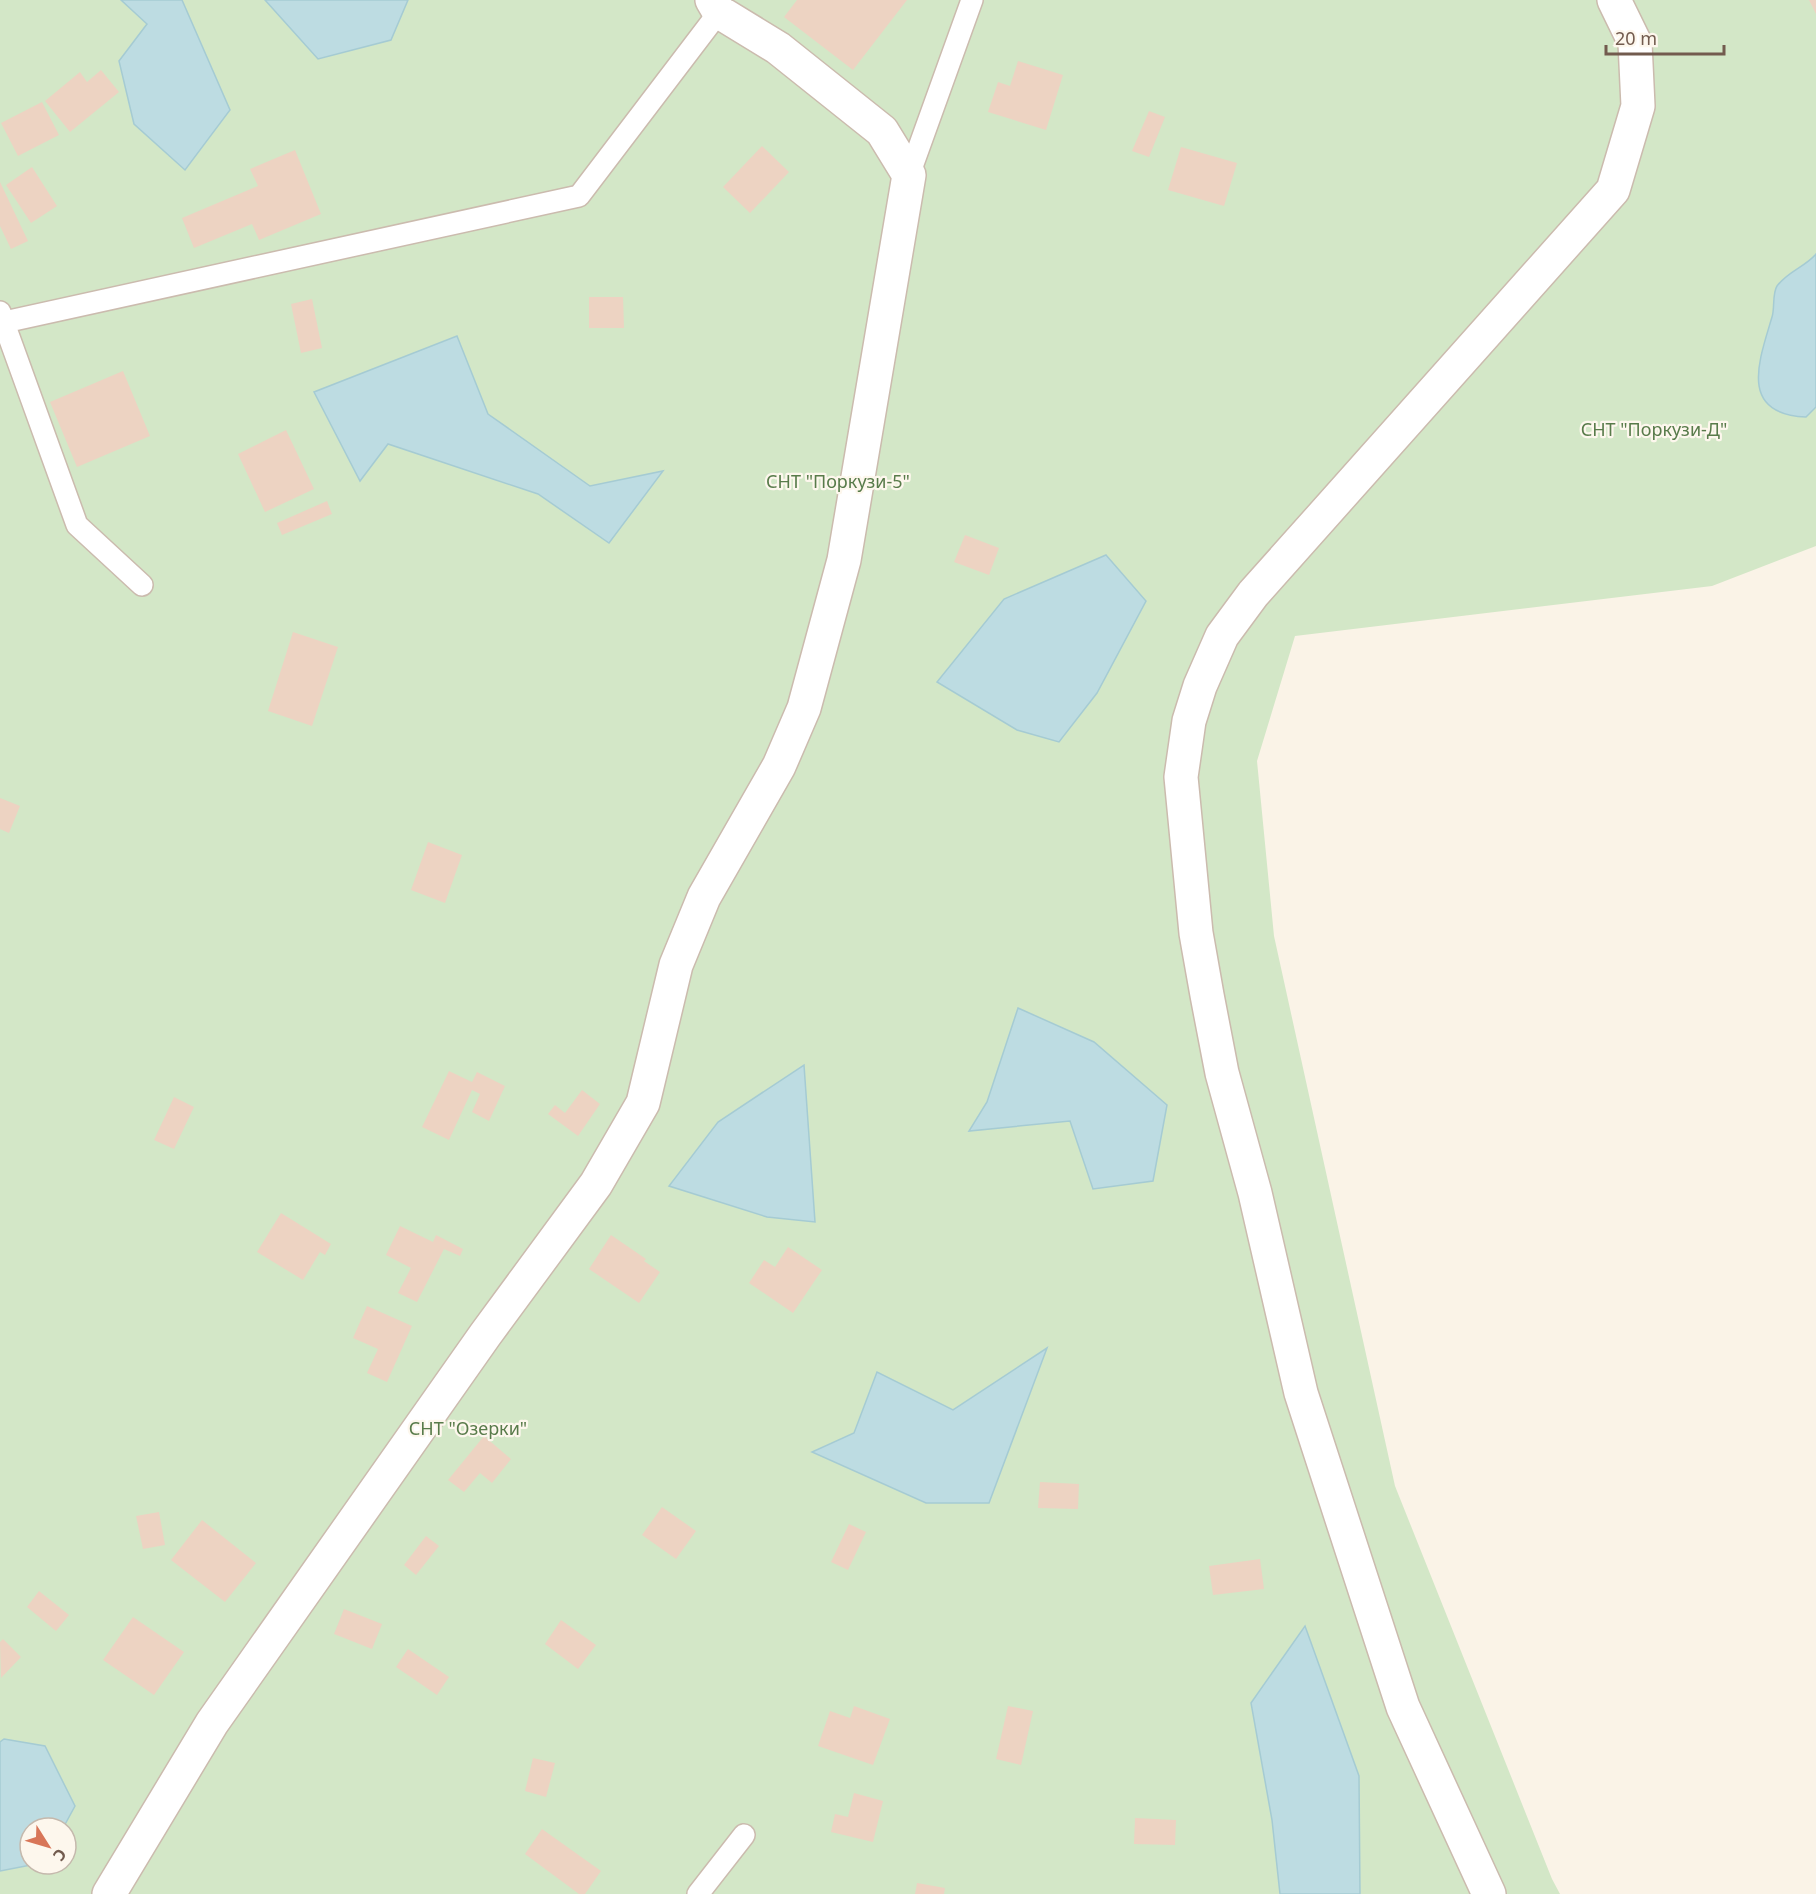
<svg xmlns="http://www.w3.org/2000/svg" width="1816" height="1894" viewBox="0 0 1816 1894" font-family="'Noto Sans',sans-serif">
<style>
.green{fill:#d3e7c7;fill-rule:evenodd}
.water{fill:#bddce2;stroke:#a5cbd3;stroke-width:1.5}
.building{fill:#edd3c2}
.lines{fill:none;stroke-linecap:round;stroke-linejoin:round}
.lane-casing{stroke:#cbbbae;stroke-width:24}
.street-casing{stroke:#cbbbae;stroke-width:36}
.lane{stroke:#fff;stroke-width:21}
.street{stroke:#fff;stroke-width:33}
.labels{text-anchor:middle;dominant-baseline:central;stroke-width:4.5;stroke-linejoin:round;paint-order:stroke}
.park-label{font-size:18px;fill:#587b4a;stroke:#fdf7ed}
</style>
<rect width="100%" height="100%" fill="#faf3e7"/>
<path class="green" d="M0,0h1816v546l-104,40 -417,50 -38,125 17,175 121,550 157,393 8,15h-1560zM30,1828h36v36h-36z"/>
<path class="water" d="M121,0h61l48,110 -45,60 -51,-46 -15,-63 28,-37z
M265,0h143l-17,40 -73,19z
M1816,254v153l-10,10c-68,-3 -47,-56 -34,-100 3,-9 0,-23 5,-31 11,-15 28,-19 39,-32z
M457,336l31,78 102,72 73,-15 -54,72 -71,-49 -150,-50 -28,37 -46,-89z
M1106,555l40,46 -49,92 -38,49 -42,-12 -80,-48 67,-83z
M1018,1008l76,34 73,63 -14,76 -60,8 -23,-68 -101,10 18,-29z
M804,1065l11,157 -48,-5 -98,-31 49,-64z
M1047,1348l-58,155h-63l-114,-51 42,-19 23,-61 76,38z
M1305,1626l54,150 1,118h-80l-8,-74 -21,-117z
M4,1739l41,7 30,60 -12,22h-33v36h6l-36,7v-129z"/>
<path class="building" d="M797,0h110l-54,70 -69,-53z
M1809,0h7v14z
M1018,61l45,14 -17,55 -58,-18 10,-30 12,4z
M101,70l18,22 -49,40 -25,-31 35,-29 7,10z
M42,102l17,33 -41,21 -17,-33z
M1149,111l16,6 -16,40 -17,-6z
M762,146l27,26 -39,41 -27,-26z
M1181,147l56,16 -13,43 -56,-16z
M295,150l26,64 -62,26 -7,-16 -58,24 -12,-30 76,-32 -8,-17z
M32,167l25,39 -26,17 -25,-38z
M0,182l28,59 -17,8 -11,-23z
M589,297h34l1,31h-35z
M312,299l10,49 -21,5 -10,-49z
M123,371l27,65 -73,31 -27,-65z
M286,430l28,59 -49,23 -27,-58z
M327,501l5,13 -50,21 -5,-12z
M965,535l34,13 -10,27 -35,-13z
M293,632l45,15 -26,79 -44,-15z
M0,798l20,8 -11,27 -9,-4z
M428,842l34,13 -17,48 -34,-13z
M449,1071l23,11 5,-10 28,14 -16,35 -17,-9 8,-18 -8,-4 -23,50 -27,-13z
M582,1090l18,14 -22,32 -30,-22 7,-9 10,8z
M174,1097l20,10 -20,42 -20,-9z
M281,1213l50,31 -6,11 -5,-3 -17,28 -46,-28z
M400,1226l33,16 3,-7 27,14 -3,7 -16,-7 -27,53 -19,-9 13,-25 -25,-13z
M611,1235l35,24 -2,2 16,11 -21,31 -50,-34z
M788,1247l34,23 -29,43 -44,-30 15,-23 11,7z
M367,1306l45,20 -25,56 -20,-9 11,-24 -25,-11z
M484,1436l27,23 -19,24 -12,-10 -16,19 -16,-12z
M1040,1482l39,2 -1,25 -40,-1z
M662,1507l34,24 -20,28 -34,-24z
M159,1512l6,33 -22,4 -7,-33z
M202,1520l54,43 -31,39 -54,-42z
M849,1524l17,8 -18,38 -17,-8z
M426,1536l13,10 -23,29 -12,-10z
M1260,1559l4,30 -51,6 -4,-29z
M39,1591l30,24 -13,16 -29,-24z
M344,1609l38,15 -10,25 -38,-15z
M133,1617l51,35 -30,43 -51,-35z
M561,1620l35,25 -18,24 -33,-25z
M3,1639l18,18 -20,21 -1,-36z
M408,1649l41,28 -12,18 -41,-28z
M854,1706l36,13 -17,46 -55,-19 12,-35 20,7z
M1008,1706l25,5 -12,54 -25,-6z
M533,1758l22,5 -9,34 -21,-6z
M854,1793l29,8 -10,41 -42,-10 4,-18 13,3z
M1135,1818l41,2 -1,25 -41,-1z
M542,1829l59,42 -16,23h-6l-54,-40z
M917,1883l28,5 -1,6h-29z"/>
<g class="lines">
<g class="lane-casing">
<path id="lane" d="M909,175l63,-175
M0,312l77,213 65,60
M0,323l579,-127 140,-184
M698,1894l46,-59"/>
</g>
<g class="street-casing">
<path id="street" d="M109,1894l103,-171 273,-388 111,-151 47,-81 33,-138 28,-68 75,-131 25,-58 40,-148 65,-385 -27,-44 -104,-83 -59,-36 -7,-12
M1489,1894l-86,-187 -102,-314 -46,-200 -33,-120 -15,-78 -11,-62 -15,-156 8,-56 11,-35 22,-50 31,-42 360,-404 25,-84 -3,-63 -21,-43"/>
</g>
<use href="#lane" class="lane"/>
<use href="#street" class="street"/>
</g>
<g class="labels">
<g class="park-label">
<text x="1654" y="429">СНТ "Поркузи-Д"</text>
<text x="838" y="481">СНТ "Поркузи-5"</text>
<text x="468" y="1428">СНТ "Озерки"</text>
</g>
</g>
<g transform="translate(48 1846) rotate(127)"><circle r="28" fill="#fdf7ed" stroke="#c5b9ad" stroke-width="1.5"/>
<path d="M0-4.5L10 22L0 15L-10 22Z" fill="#d87658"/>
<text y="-9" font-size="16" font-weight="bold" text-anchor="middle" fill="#725b4e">С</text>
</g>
<path d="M1606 45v9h118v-9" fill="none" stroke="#725b4e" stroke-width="3"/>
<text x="1615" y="45" font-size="18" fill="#725b4e" stroke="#fdf7ed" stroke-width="4.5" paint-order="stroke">20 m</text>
</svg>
